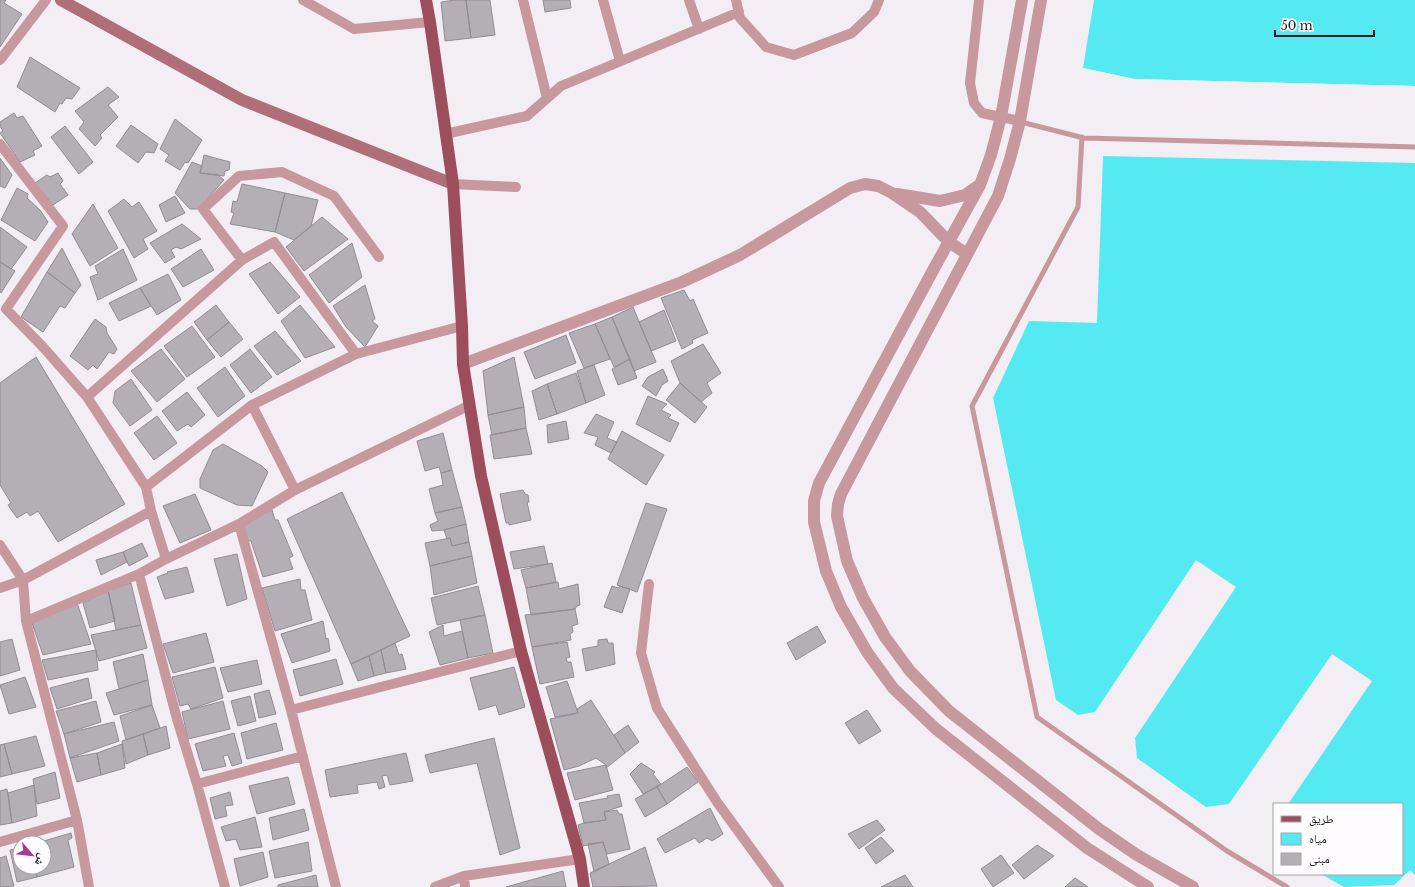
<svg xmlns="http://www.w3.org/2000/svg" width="1415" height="887" viewBox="0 0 1415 887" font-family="'Libre Baskerville','Noto Naskh Arabic',serif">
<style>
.water{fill:#55e9f2}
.pier{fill:#f3edf4}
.building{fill:#b4afb5;stroke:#928c93}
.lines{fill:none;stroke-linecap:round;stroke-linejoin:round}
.service{stroke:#c7989e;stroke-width:5}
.minor{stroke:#c7989e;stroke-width:10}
.tertiary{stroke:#c7989e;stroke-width:12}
.secondary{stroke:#af6e78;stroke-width:12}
.primary{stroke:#9d4e5c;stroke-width:12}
</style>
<rect width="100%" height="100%" fill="#f3edf4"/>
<path class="water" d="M1094,0h321v86l-281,-7 -51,-11z
M1103,156l312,7v712l-5,-5 -16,15 -50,2 -23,-13h81v-70h-114l84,-123 -40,-27 -103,150 -23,3 -69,-49 -2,-20 101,-151 -40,-27 -101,152 -17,3 -22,-15 -63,-302 36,-77 68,2z"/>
<path class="pier" d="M1083,68l52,11 280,7v2l-281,-7 -51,-11z"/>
<path class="building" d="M0,0h6l-2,3 18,11 -22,33z
M455,0h11l5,38 -26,3 -4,-39z
M466,0h24l5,35 -24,3z
M543,0h27l1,8 -26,4z
M30,57l50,31 -8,11 -6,-1 -4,6 -2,-1 -5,9 -38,-25z
M108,87l11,10 -11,8 10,12 -18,18 2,3 -7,8 -16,-17 5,-7 -9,-11z
M14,113l3,5 6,-2 19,30 -9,5 2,4 -15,7 -20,-29 3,-2 -3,-5v-4z
M175,119l27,21 -14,23 -3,-1 -5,8 -15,-9 4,-6 -9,-6z
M131,125l27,19 -4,9 -8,-1 -8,11 -22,-17z
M65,126l28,36 -14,12 -28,-37z
M204,155l26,7 -1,8 -4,1 -1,5 -24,-3z
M0,158l12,17 -7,13 -5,-2z
M192,162l10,4 -2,7 18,2 6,5 -26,29h-8l-15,-16z
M58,173l5,8 -3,3 8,11 -15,10 -18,-22 12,-8 3,2z
M242,184l43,9 -10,39 -45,-8 4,-11 -3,-1 2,-11 4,1z
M17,188l11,6 -1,4 13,12 8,12 -13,19 -34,-21z
M285,193l33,7 -7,26 -17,14 -19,-8z
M175,196l10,17 -19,9 -7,-17z
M124,199l8,8 7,-5 18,29 -14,8 5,10 -14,9 -26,-47z
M93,204l25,44 -28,18 -18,-32z
M322,217l26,22 -44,32 -18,-24z
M182,224l19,15 -20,10 -5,-2 -5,3 4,7 -10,6 -15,-20z
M0,227l27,20 -16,22 -11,-7z
M352,243l10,34 -33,26 -20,-28z
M62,248l19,37 -6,8 -28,-21z
M123,249l14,31 -39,20 -8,-23 8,-3 -3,-8z
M201,249l13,21 -31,17 -12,-18z
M0,262l15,9 -14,22 -1,-1z
M270,262l30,35 -22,17 -29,-40z
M47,272l28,21 -10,15 -5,-2 -17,26 -22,-15z
M168,274l13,26 -24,15 -17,-27z
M365,285l10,34 -3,2 6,5 -13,21 -19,-20 -13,-21z
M140,288l11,18 -32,15 -10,-18z
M684,290l6,11 3,-2 15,34 -16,7 1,3 -11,6 -21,-51z
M216,305l13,17 -22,18 -13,-18z
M300,305l35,42 -30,11 -24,-37z
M633,307l23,55 -22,9 -22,-54z
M664,310l12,31 -25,10 -12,-29z
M612,317l18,42 -16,8 -19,-43z
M95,319l11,8 1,6 10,16 -3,5 -5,-2 -12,17 -4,-4 -5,5 -18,-14z
M229,322l14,17 -22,18 -14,-17z
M595,324l15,35 -26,9 -15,-35z
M192,326l23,31 -28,20 -23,-31z
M275,331l26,30 -24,14 -23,-29z
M566,335l10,28 -41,16 -11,-27z
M703,344l18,29 -14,10 5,10 -11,9 -21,-19 -9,-22z
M161,349l24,30 -28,23 -26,-31z
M250,349l22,28 -21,16 -21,-28z
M36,357l89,147 -67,38 -20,-31 -8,5 -3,-4 -10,6 -9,-13 3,-2 -11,-18v-102z
M514,357l10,50 -36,8 -5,-44z
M630,359l7,19 -19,7 -6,-16z
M594,365l11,30 -19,8 -9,-32z
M225,367l20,29 -27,21 -21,-29z
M663,369l5,12 -6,4 -6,11 -14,-10 6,-9z
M576,373l10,30 -29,11 -10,-30z
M131,379l21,31 -22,16 -17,-23 2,-12z
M680,383l27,24 -12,16 -29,-23z
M547,384l10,30 -18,6 -7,-29z
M187,392l18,23 -14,12 -3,-3 -11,7 -15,-20z
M648,396l19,8 -6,6 10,5 -3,3 11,5 -9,19 -34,-18z
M524,407l2,21 -34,7 -4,-20z
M596,414l18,8 -7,16 10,4 -6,11 -16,-8 3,-8 -14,-4z
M157,416l20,27 -23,17 -20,-27z
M566,421l3,18 -21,4 -1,-18z
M526,428l6,26 -38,5 -4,-24z
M622,431l42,24 -18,30 -38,-26z
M443,433l9,37 -11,3 -2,-6 -14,4 -8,-30z
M223,444l39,22 6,6 -16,34 -15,-1 -37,-17v-9l13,-29z
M452,470l10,37 -27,6 -6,-24 14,-4 -2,-12z
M523,490l2,4 3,1 1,7h-2l4,18 -22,5v-2h-3l-6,-29z
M342,492l68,144 -59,28 -64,-145z
M195,494l16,36 -31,13 -17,-37z
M646,503l21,6 -30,83 -20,-7z
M462,507l4,17 -22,6 -12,1 -2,-6 8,-4 -3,-8z
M272,510l3,10h3l15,36 -4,2 4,11 -30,8 -12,-36 -5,-1 -5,-16z
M466,524l3,18 -17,4 -2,-8 -3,1 -3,-9z
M450,538l2,8 17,-4 3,14 -42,10 -5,-23z
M142,543l6,13 -19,10 -6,-14z
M544,546l4,18 -34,5 -4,-17z
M123,552l4,10 -26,13 -5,-15z
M237,554l10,45 -20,7 -13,-47z
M472,556l5,27 -43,12 -4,-29z
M552,563l4,19 -30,6 -5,-18z
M187,567l7,25 -29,7 -8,-22 11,-4 -1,-1z
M300,579l1,11h4l7,30 -37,11 -13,-43z
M558,582l1,7 19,-5 2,21 -3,1 -2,3 -44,6 -5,-27z
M131,583l10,42 -25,5 -8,-40z
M478,586l7,29 -48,10 -6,-27z
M612,586l6,2 2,-2 10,3 -8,24 -18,-6z
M108,590l7,31 -25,7 -7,-25z
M77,603l14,41 -48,11 -11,-32z
M575,609l3,15 -6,2 1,6 -3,2 1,6 -39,7 -7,-32z
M485,615l8,38 -25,5 -8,-38z
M323,621l3,18 2,-1 2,13 -38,12 -11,-29z
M141,625l6,23 -48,13 -8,-26z
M443,625l1,11 18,-5 6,27 -28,7 -11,-33z
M817,626l9,16 -30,18 -9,-17z
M206,633l8,29 -41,11 -10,-29z
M12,639l8,31 -20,6v-34z
M607,639l1,4h5l2,21 -29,7 -4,-22 16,-3v-6z
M567,642l3,15 -4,1 1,4h4l3,15 -34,7 -8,-37z
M395,643l4,12 3,-1 4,15 -20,4 -5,-23z
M96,650l2,20 -50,10 -6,-20z
M381,650l5,23 -12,3 -5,-20z
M143,654l5,26 -29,9 -6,-27z
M369,656l5,20 -16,5 -7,-17z
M336,659l7,25 -43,12 -7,-26z
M257,660l5,24 -34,8 -8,-24z
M215,667l8,31 -32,11 -3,-5 -8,2 -8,-29z
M514,667l11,40 -26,8 -3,-10 -17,5 -9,-32z
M25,677l11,30 -27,7 -9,-29z
M88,678l4,20 -35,11 -7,-21z
M148,680l4,25 -38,10 -8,-22z
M567,681l11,32 -23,4 -9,-30z
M269,690l7,24 -17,4 -5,-24z
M250,696l6,25 -18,5 -7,-25z
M591,700l34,53 -19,15v-3l-10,-7 -17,8 -15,4 -14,-51 28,-6 -1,-4z
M96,701l5,21 -37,12 -8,-23z
M223,701l7,28 -42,10 -6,-27z
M152,705l8,23 -34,12 -6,-24z
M867,710l14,21 -22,13 -14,-21z
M114,722l5,19 -49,17 -6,-24z
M276,723l7,27 -36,9 -6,-26z
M628,725l11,17 -14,11 -11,-18z
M166,726l4,22 -22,7 -5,-21z
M234,733l8,30 -10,3 -4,-11 -5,1 3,10 -23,5 -8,-27z
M143,734l5,21 -22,9 -4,-23z
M36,736l9,30 -33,8 -8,-30z
M494,738l26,110 -20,7 -23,-92 -47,10 -5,-18z
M4,744l8,30 -12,3v-32z
M122,744l3,24 -24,7 -4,-22z
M97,753l4,22 -24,7 -7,-24z
M406,753l7,28 -23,4 -3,-10 -5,1 3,11 -6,2 -2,-7 -20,3 1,8 -28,4 -5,-27z
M641,763l14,9 -2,2 8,10 -18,10 -13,-20z
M606,765l7,25 -38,10 -8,-27z
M687,767l11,15 -31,22 -10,-17z
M55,772l5,26 -23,6 -4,-25z
M288,777l7,27 -38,10 -8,-28z
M34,785l3,31 -25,7 -4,-30z
M657,787l10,17 -22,13 -10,-18z
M7,789l5,34 -12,2v-34z
M230,792l3,13 -8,1 2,10 -12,3 -5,-21z
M619,794l3,12 -18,6 2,8 -22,3 -5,-20 29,-5 -1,-2z
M710,808l13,26 -11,7 -5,-3 -8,5 -4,-5 -30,15 -8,-14z
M304,809l5,21 -36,10 -4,-22z
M617,810l2,4h3l8,35 -23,5 -4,-12 -20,4 -5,-21 6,-2 22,-3 -2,-8z
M255,817l7,30 -22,3 -4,-11 -10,2 -5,-14z
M877,820l8,10 -26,19 -11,-15z
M71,833l1,5 -4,2 6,27 -37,10 -2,-10h9v-24h-7z
M881,837l13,14 -18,13 -11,-16z
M308,842l4,29 -37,7 -6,-27z
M603,842l6,22 -15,8 -6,-28z
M1037,845l17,11 -30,23 -12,-14z
M645,847l12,39 -64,1 -3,-14z
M20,848v19h15l2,10 -20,5 -7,-32z
M263,852l5,25 -28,9 -6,-27z
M1001,855l13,18 -21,14 -12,-18z
M6,856l8,30 -14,1v-29z
M563,871l3,16h-60z
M316,875l2,12h-40v-2z
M905,875l8,12h-32z
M1075,878l13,9h-23z"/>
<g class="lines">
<path class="service" d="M1021,122l63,16 331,9
M1082,137l-4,70 -106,199 65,311 190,134 60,36"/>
<path class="minor" d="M303,0l51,29 76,-7
M523,0l24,98
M603,0l17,61
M689,0l10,29
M736,0l4,18 26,29 28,8 58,-22 22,-21 5,-12
M979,0l-9,83 4,20 8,10 38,8
M0,60l46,-60
M445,134l82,-18 34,-30 178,-74
M0,144l63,82 -57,83 37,38 44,50 59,90 5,24 15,48
M453,184l63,3
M242,260l-39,-51 36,-33 43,-4 52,24 45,61
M87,397l155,-137 32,-18 82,112
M252,405l43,85
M146,487l106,-82 104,-51 106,-28
M239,524l52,186 45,177
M0,545l23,35 3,41 51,199 12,67
M139,574l38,145 20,65 28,103
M649,584l-8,69 16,55 60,94 62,85
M0,588l23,-8 128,-69
M26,621l113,-47 27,-15 73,-35 56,-34 175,-85
M291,710l230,-59
M197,784l106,-28
M0,842l77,-22
M464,876l1,11
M435,887l29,-11 116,-17"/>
<path class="tertiary" d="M1022,0l-21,117 -10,38 -11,30 -49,89 -112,209 -5,18v21l12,49 15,36 26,45 26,36 43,41 151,119 61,39
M1041,0l-21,121 -10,38 -12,37 -157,298 -3,10 -1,12 10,45 16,37 22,39 25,34 39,40 150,118 38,26 56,32
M897,194l43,7 25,-6 13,-9
M463,364l219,-82 58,-27 110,-67 15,-4 13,2 14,7 28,19 29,30 18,12"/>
<path class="secondary" d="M61,0l181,100 211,84"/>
<path class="primary" d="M426,0l4,22 23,162 9,142 1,38 18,112 40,175 59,208 4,28"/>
</g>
<rect x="1273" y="803" width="130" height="72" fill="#fefcfe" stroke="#a4a2a4"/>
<rect x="1281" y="816" width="20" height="6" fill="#9d4e5c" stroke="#a4a2a4"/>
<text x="1309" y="823" font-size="12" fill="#1d1b1d">طريق</text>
<rect x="1281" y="833" width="20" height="12" fill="#55e9f2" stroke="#a4a2a4"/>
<text x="1309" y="843" font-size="12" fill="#1d1b1d">مياه</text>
<rect x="1281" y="853" width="20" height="12" fill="#b4afb5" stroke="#a4a2a4"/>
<text x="1309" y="863" font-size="12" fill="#1d1b1d">مبنى</text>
<g transform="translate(32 855) rotate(118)"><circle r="19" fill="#fefcfe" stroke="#a4a2a4"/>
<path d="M0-3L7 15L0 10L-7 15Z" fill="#a83894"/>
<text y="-6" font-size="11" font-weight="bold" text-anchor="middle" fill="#1d1b1d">ش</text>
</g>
<path d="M1275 30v6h99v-6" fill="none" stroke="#1d1b1d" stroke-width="2"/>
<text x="1281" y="30" font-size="12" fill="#1d1b1d" stroke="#fefcfe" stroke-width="3" paint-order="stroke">50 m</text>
</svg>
